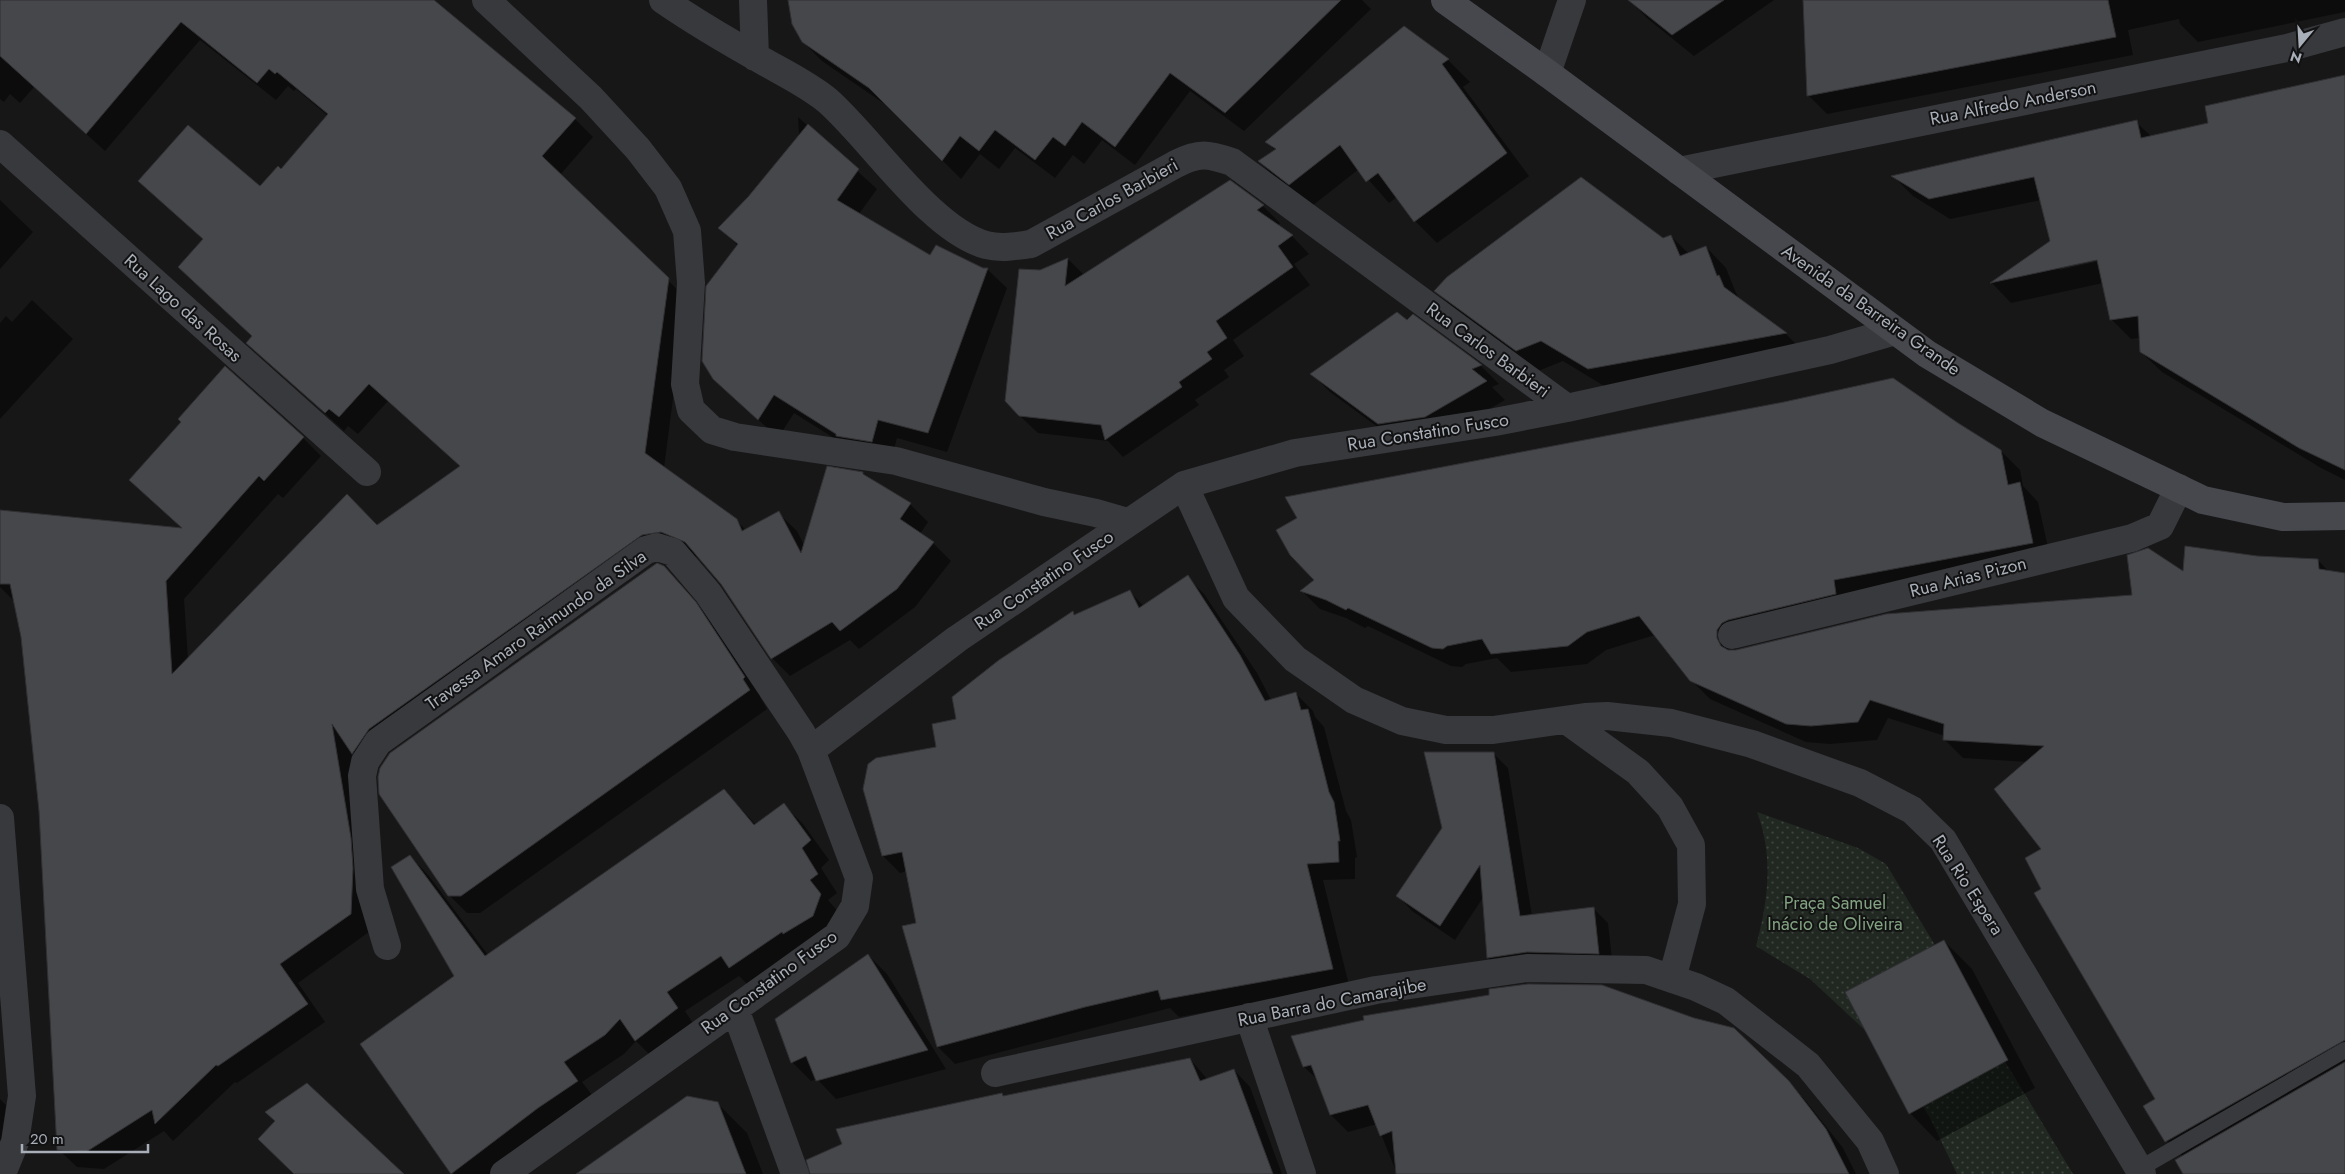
<svg xmlns="http://www.w3.org/2000/svg" width="2345" height="1174" viewBox="0 0 2345 1174" font-family="Jost,sans-serif">
<style>
.park{fill:url(#park-dots)}
.shadow{fill:#0007;fill-rule:evenodd}
.building{fill:#46474b;stroke:#313134}
.lines{fill:none;stroke-linecap:round;stroke-linejoin:round}
.service{stroke:#38393d;stroke-width:16}
.minor{stroke:#38393d;stroke-width:28}
.secondary{stroke:#46484d;stroke-width:28}
.labels{text-anchor:middle;dominant-baseline:central;stroke-width:4;stroke-linejoin:round;paint-order:stroke}
.street-label{font-size:18px;fill:#a9afb8;stroke:#121213}
.park-label{font-size:18px;fill:#82a281;stroke:#121213}
</style>
<defs>
<pattern id="park-dots" width="8" height="8" patternUnits="userSpaceOnUse" patternTransform="scale(1.25)"><rect width="8" height="8" fill="#212821"/><path d="M2 2h.1M6 6h.1" fill="none" stroke="#3e453f" stroke-width="1.8" stroke-linecap="round"/></pattern>
</defs>
<rect width="100%" height="100%" fill="#171718"/>
<path class="park" d="M1757,812l101,36 28,16 187,310h-116l-27,-56 -17,-28 -45,-57 -58,-54 -54,-33c12,-45 18,-89 1,-134z"/>
<path class="shadow" d="M0,0h432l143,119 18,18 -33,38 126,123 -22,170 72,52 10,10 32,-17 19,18 7,14 59,-72 47,31 18,18 -8,12 13,9 18,18 -36,46 -56,42 -9,-9 -60,36 -18,-18 -50,-75 -22,-25 -20,-8 -20,3 -273,194 -16,23 -20,-19 17,106 1,75 -71,51 27,39 -88,61 -2,-1 -62,59 -9,-10 -60,38 -27,-2 -19,-18 -17,-338 -22,-209h-4l-15,-15v-75l183,17 -52,-49 172,-42 18,18 -38,42 -5,-4 -94,105 4,60 273,-192 -73,-66 -30,33 -10,-8 -4,5 -96,-88 5,-6 -49,-97 -64,-59 120,6 21,-16 47,-55 -32,-27 -2,2 -6,-5 -12,14 -76,-60 -95,111 -71,-64 -14,16 -10,-9 -6,8 -4,-3z
M790,0h572l9,9 -127,122 -54,-40 -55,74 -33,-25 -18,24 -11,-9 -18,23 -40,-30 -16,21 -19,-15 -19,25 -72,-72 -67,-46 -19,-19 -5,-6 -7,-24z
M1629,0h145l-80,56 -46,-37z
M1838,0h507v12l-147,30 -18,-18 -1,-5 -51,11 5,25 -306,59 -18,-18z
M1448,60l22,22 -7,5 66,89 -92,67 -22,-22 -18,-24 -8,6 -30,-34 -47,37 -31,-22 -21,-22 16,-11 -10,-9z
M2345,76v404l-24,-12 -159,-96 -21,-20 -1,-14 -9,1 -20,-20 -8,-36 -92,20 -19,-20 59,-42 -10,-41 -91,19 -37,-23 -20,-20 243,-54 16,15 58,-13zM2103,258l1,2 -45,10 3,-3z
M798,117l79,72 -18,25 71,43 58,13 19,18 -60,164 -50,-14 -6,22 -41,-12 -56,-35 -16,25 -64,-60 24,-132 -18,-18 80,-77z
M0,200l33,32 -33,37z
M1263,206l17,17 -3,3 15,10 17,18 -15,10 16,21 -77,55 11,16 -20,14 5,7 -34,23 4,5 -76,52 -15,-16 -70,-8 -19,-18 21,-144 28,-12 16,16z
M1671,236l18,18 17,-7 20,21 10,25 5,8 45,33 20,20 -197,35 -46,-28 -25,10 -82,-60 -20,-20z
M32,300l41,39 -73,80v-96l6,-7 6,6z
M1413,316l68,50 18,18 -7,3 13,13 -61,35 -46,7 -68,-50 -18,-18 96,-52z
M1957,424l44,27 19,19 3,16 15,16 13,59 -311,81 -6,10 399,-56 51,-23 73,-16 61,3 11,12 16,3v599h-144l-37,-36 -8,-39 -114,-209 1,-41 -15,-87 -65,-4 -18,-18v-4l-57,-18 -11,22 -47,4 -24,-2 -96,-43 -19,-19 -36,-45 -49,15 -19,14 -76,8 -14,-14 -31,6 -4,3 -11,-1 -83,-40 -3,2 -19,-10 -26,-9 -18,-18z
M653,566l10,1 50,55 49,73 -2,2 7,12 -287,204h-13l-18,-18 -59,-141z
M1187,577l17,17 53,79 14,27 25,-6 17,17 2,6 9,10 22,84 5,9 6,37 -2,1v21l-32,1 26,105 -170,32 -9,-9 -215,56 -17,-17 -34,-120 13,-3 -10,-53 -7,2 -17,-17 54,-108 20,-28 116,-107 3,3 54,-24 14,14z
M1494,754l14,14 24,148 61,-8 15,15 5,45 -110,4 -15,-14 -4,-62 -29,44 -43,-29 -14,-15z
M724,790l32,35 28,-20 19,19 26,36 -8,8 16,25 -9,7 12,14 -8,21 -83,51 -10,-10 -54,35 11,17 -41,32 -19,-19 -12,13 -42,28 14,18 -101,74h-42l3,-197 -46,-121 19,20 59,79z
M1944,941l28,28 63,119 -98,53 -27,-28z
M868,955l19,19 59,95 -110,30 -19,-20 -6,2 -19,-19z
M1293,1037l495,45 17,18 38,48 13,26h-459l-20,-50 -29,8 -17,-17 -13,-35 -14,-13z
M1190,1059l18,21 26,-10 16,17 32,87h-450l170,-79 3,2z
M0,1099l6,6 -6,45z
M717,1103l30,30 16,41h-185z"/>
<path class="building" d="M0,0h434l142,118 -34,38 127,122 -24,175 92,66 5,12 37,-20 22,42 26,-87 36,6v2l48,29 -11,16 34,23 -37,47 -57,42 -8,-9 -61,37 -50,-75 -36,-42 -24,-10 -19,3 -273,194 -17,25 -20,-30 19,114 2,30 -2,46 -71,50 28,40 -90,62 -2,-1 -61,59 -3,-14 -66,42 -29,-2 -18,-339 -18,-174 -11,-53h-10v-74l182,18 -53,-48 52,-58 -3,-3 47,-53 79,71 -40,44 -5,-5 -93,105 6,93 175,-180 30,31 83,-59 -91,-82 -30,33 -10,-8 -4,4 -79,-70 6,-7 -74,-69 25,-28 -65,-58 50,-56 72,61 18,-20 3,3 47,-55 -51,-42 -2,2 -6,-5 -12,14 -76,-61 -95,112 -86,-78z
M788,0h553l-116,113 -55,-40 -55,74 -33,-25 -17,24 -12,-9 -18,23 -40,-30 -16,21 -19,-15 -18,25 -73,-73 -67,-46 -10,-18z
M1628,0h96l-52,35z
M1803,0h305l8,37 -309,59z
M1404,26l45,33 -7,5 65,89 -93,69 -36,-49 -12,9 -26,-37 -51,40 -31,-24 18,-12 -11,-7z
M2345,75v395l-46,-22 -159,-96 -2,-36 -28,4 -13,-60 -107,23 60,-42 -16,-64 -105,22 -38,-23 246,-56 4,18 67,-15 -3,-17z
M808,124l51,45 -22,31 93,55 6,-10 47,23h5l-60,165 -50,-13 -6,22 -36,-6v-2l-62,-39 -16,25 -45,-41 -11,-18 4,-75 32,-42 -20,-16 30,-31z
M1581,177l82,61 8,-3 9,21 26,-10 11,30 2,-1 5,12 63,46 -199,36 -47,-28 -25,10 -82,-60 13,-14z
M1230,180l34,25 -7,5 36,25 -15,11 15,21 -77,54 11,17 -20,14 5,7 -33,23 3,5 -77,53 -4,-15 -82,-9 -14,-15 14,-132 21,1 28,-12 -3,28z
M1397,312l10,8 6,-6 69,51 -10,4 15,12 -62,36 -47,7 -68,-50z
M1893,378l65,45 43,27 7,35 12,-3 13,61 -199,37 2,14 -108,26 -6,3 -5,7v8l4,8 7,4h8l150,-36 246,-19 -5,-40 21,-7 35,23 2,-25 72,10 61,3 1,10 26,4v467l-180,102 -22,-36 12,-7 -121,-206 7,-4 -16,-31 16,-9 -47,-60 50,-43 -101,-6 1,-16 -74,-24 -12,22 -47,4 -25,-2 -96,-43 -51,-65 -52,16 -19,14 -77,8 -9,-15 -35,7 -4,3 -11,-1 -84,-40 -2,2 -20,-10 -26,-9 14,-11 -24,-25 -14,-25 21,-12 -12,-21 499,-95z
M657,563l7,3 32,36 49,75 -2,2 7,11 -289,206h-13l-69,-102 -1,-17 2,-9 10,-15z
M1188,575l52,80 25,46 31,-9 5,18 7,-1 21,83 5,10 6,39h-2l1,21 -32,2 26,105 -172,31 -3,-10 -73,17 -148,40 -35,-121 14,-3 -14,-71 -20,4 -19,-67 5,-25 8,-6 60,-11 -4,-23 24,-5 -4,-22 47,-37 74,-49 1,4 56,-25 9,18z
M1424,752h70l26,164 74,-9 5,47 -72,-2 -40,6 -7,-93 -40,61 -44,-30 46,-68z
M724,789l30,36 30,-22 27,37 -9,8 16,26 -8,6 11,14 -8,22 -30,18 -1,-2 -53,36 -8,-12 -54,36 11,16 -43,33 -15,-22 -15,16 -41,27 14,19 -40,27 -87,66 -91,-130 94,-68 -63,-109 19,-12 75,101z
M1944,940l64,120 -99,54 -64,-122z
M868,954l60,96 -112,31 -10,-25 -15,7 -16,-44z
M1528,984l74,1 92,33 40,10 55,53 37,48 23,45h-453l-4,-43 -12,5 -12,-31 -38,10 -19,-50 -8,2 -12,-31 73,-16 -1,-4 126,-21v-6z
M1190,1058l10,23 34,-12 39,105h-463l-4,-14 36,-16 -6,-15 166,-36 1,3z
M2345,1062v112h-162l-8,-14z
M307,1083l97,91h-110l-36,-35 17,-18 -10,-9z
M687,1096l31,6 28,72h-170z"/>
<g class="lines">
<path class="service" d="M2139,1169l206,-119"/>
<path class="minor" d="M486,0l105,98 47,51 30,39 19,43 4,52 -6,101 6,26 21,20 23,7 161,24 148,41 52,11 31,9
M663,0c32,22 66,42 100,61 21,12 46,24 65,40 44,39 103,129 158,144 15,4 30,1 45,-1l145,-80c23,-12 32,-10 56,-2l335,246
M753,0l2,57
M1547,73l25,-73
M0,144l367,328
M1679,171l608,-123 58,-16
M1184,485l52,113 59,61 59,41 48,21 44,9h47l92,-13 22,-1 64,7 81,21 108,39 52,27 31,30 199,334
M1732,635l400,-97 28,-12 19,-38
M1566,720l72,52 32,35 21,38 1,59 -20,75
M0,818l22,278 -7,46 -13,32
M387,946l-17,-57 -8,-113 3,-14 13,-20 268,-192 11,-3 16,5 35,41 93,139 10,18
M735,1009l60,165
M1249,1017l53,157
M995,1073l381,-83 151,-22 119,2 50,17 30,14 82,64 62,76 15,33
M504,1174l333,-238 18,-30 4,-28 -48,-128 146,-111 227,-154 111,-32 200,-31 72,-14 263,-58 65,-19"/>
<path class="secondary" d="M1445,0l102,73 380,281 115,69 161,77 80,17 62,-1"/>
</g>
<g class="labels">
<g class="street-label">
<text transform="translate(2013 103) rotate(-11)">Rua Alfredo Anderson</text>
<text transform="translate(1112 199) rotate(-29)">Rua Carlos Barbieri</text>
<text transform="translate(183 308) rotate(42)">Rua Lago das Rosas</text>
<text transform="translate(1871 310) rotate(35)">Avenida da Barreira Grande</text>
<text transform="translate(1488 350) rotate(36)">Rua Carlos Barbieri</text>
<text transform="translate(1428 432) rotate(-9)">Rua Constatino Fusco</text>
<text transform="translate(1968 577) rotate(-14)">Rua Arias Pizon</text>
<text transform="translate(1044 580) rotate(-34)">Rua Constatino Fusco</text>
<text transform="translate(536 630) rotate(-35)">Travessa Amaro Raimundo da Silva</text>
<text transform="translate(1968 885) rotate(57)">Rua Rio Espera</text>
<text transform="translate(769 982) rotate(-36)">Rua Constatino Fusco</text>
<text transform="translate(1332 1002) rotate(-11)">Rua Barra do Camarajibe</text>
</g>
<g class="park-label">
<text x="1835" y="903">Praça Samuel<tspan x="1835" dy="21">Inácio de Oliveira</tspan></text>
</g>
</g>
<g transform="translate(2300 45) rotate(198)" stroke="#121213" stroke-width="4" paint-order="stroke">
<path d="M0-4L9 19L0 12L-9 19Z" fill="#a9afb8"/>
<text y="-8" font-size="14" font-weight="bold" text-anchor="middle" fill="#a9afb8">N</text>
</g>
<path d="M22 1144v8h126v-8" fill="none" stroke="#a9afb8" stroke-width="2.5"/>
<text x="30" y="1144" font-size="15" fill="#a9afb8" stroke="#121213" stroke-width="4" paint-order="stroke">20 m</text>
</svg>
